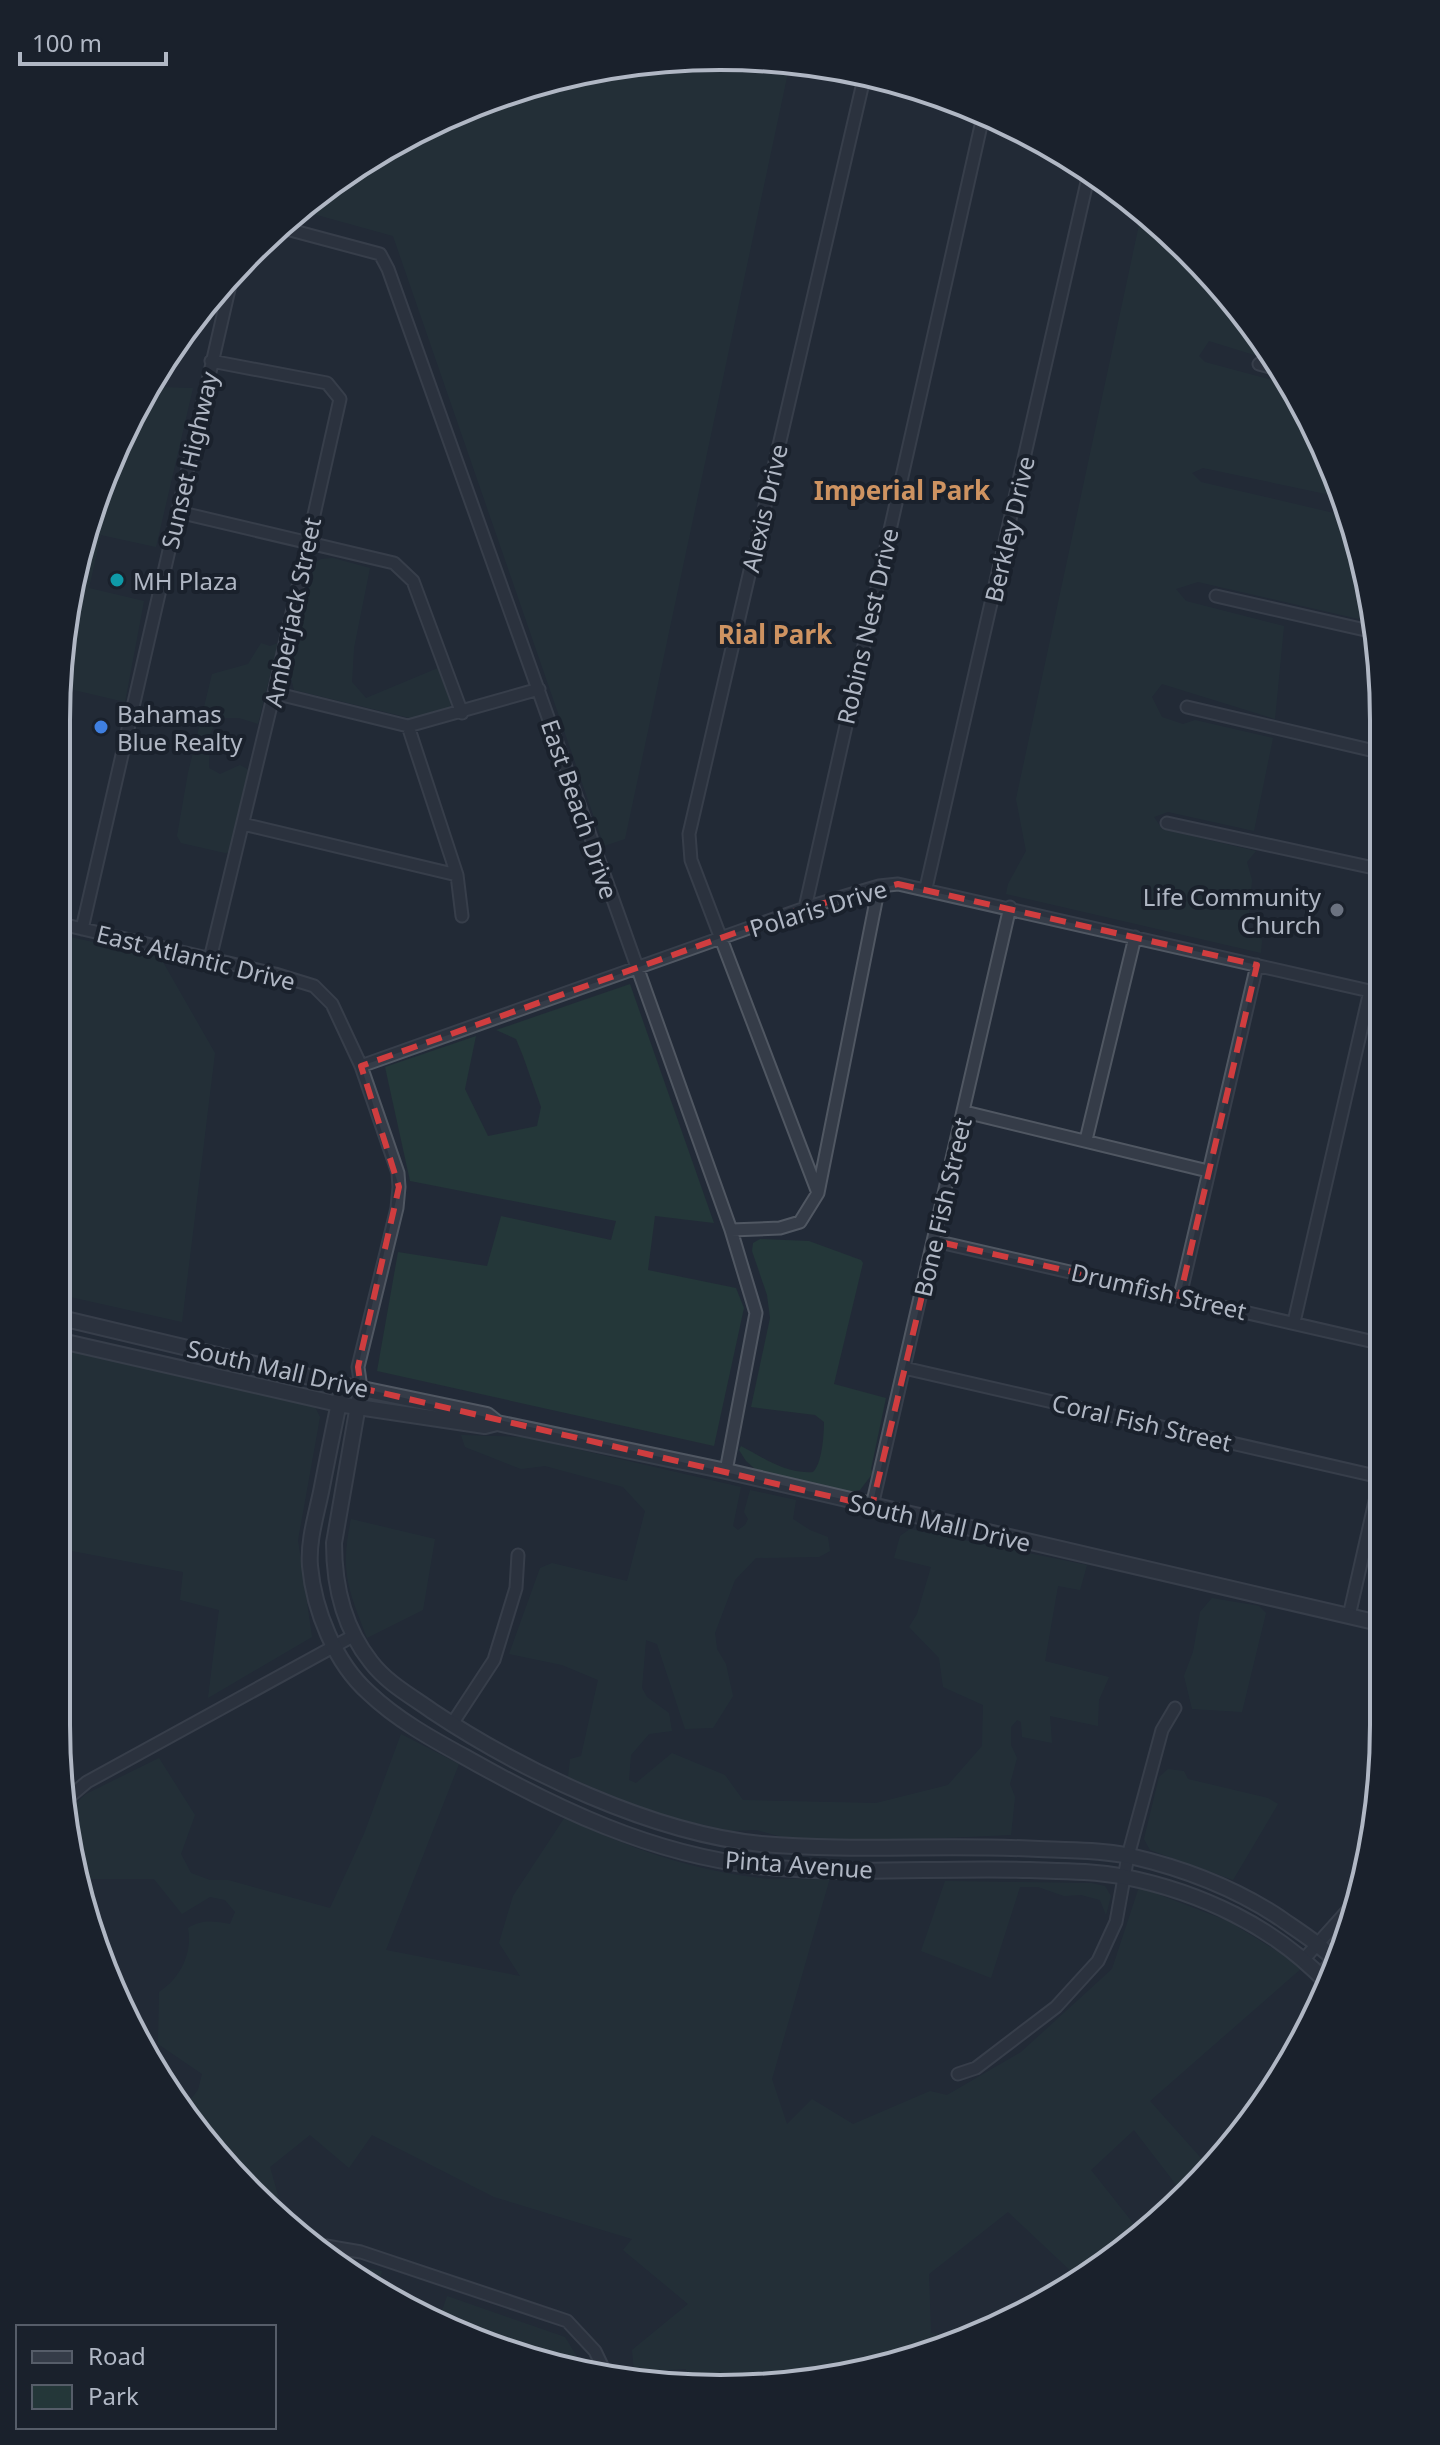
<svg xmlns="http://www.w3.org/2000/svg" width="1440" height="2445" viewBox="0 0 1440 2445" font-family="'Noto Sans',sans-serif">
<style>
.green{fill:#243739}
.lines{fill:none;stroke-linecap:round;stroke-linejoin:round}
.minor-casing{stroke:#505762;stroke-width:15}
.tertiary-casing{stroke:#505762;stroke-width:18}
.minor{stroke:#353c48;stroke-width:11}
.tertiary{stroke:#353c48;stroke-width:14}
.marked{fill:none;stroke:#d03d3f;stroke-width:6;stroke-dasharray:16 10;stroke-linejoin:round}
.culture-dot{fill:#0f9aa8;stroke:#1a212c;stroke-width:3}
.shop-dot{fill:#3f7fe0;stroke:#1a212c;stroke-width:3}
.worship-dot{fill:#6b7280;stroke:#1a212c;stroke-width:3}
.labels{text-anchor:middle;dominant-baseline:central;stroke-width:8;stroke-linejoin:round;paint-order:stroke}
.street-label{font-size:24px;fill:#b0b7c4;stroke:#1a212c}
.poi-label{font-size:24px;fill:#b0b7c4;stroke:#1a212c;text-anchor:start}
.neighbourhood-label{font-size:26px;font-weight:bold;fill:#ce9361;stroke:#1a212c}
.rim{fill:none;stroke:#b0b7c4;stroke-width:4}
</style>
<rect width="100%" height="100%" fill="#222a37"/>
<path class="green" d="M720,56l70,7 -165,776 -21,7 -211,-610 -94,-26 52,-42 114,-61 125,-38z
M1142,211l48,40 84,110 -65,-20 -10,15 6,6 89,24 51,112 -142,-30 -11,5 9,9 150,35 21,105 -174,-40 -22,7 10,12 98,25 -9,93 -113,-35 -10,13 10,20 21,7 12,-4 78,18 -19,93 -86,-19 -14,5 8,12 94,22 -9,11 5,18 -4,47 14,13 -1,13 -255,-59 2,-10 18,-33 -10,-52z
M158,387l35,1 -37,159 -55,-12 -12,53 55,13 -19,101 -68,-16v-10l34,-170 56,-113z
M333,558l37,10 -16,80 -2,34 14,16 72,-30 13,36 -6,11 -31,4 -120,-29 -4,-16 23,-110 8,-5z
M261,643l9,3 8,-3 -20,81 -19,-6h-21l-8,16 -1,34 11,6 20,-9 9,5 -18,82 -6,1 -44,-10 -4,-7 11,-63 24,-99 36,-10z
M57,934l103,23 55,96 -33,269 -125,-28z
M630,984l84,239 -59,-7 -7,54 88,18 8,20 -30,138 -337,-75 21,-119 89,14 14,-50 110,24 5,-19 -206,-40 -25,-114 91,-31 -11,53 23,47 49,-10 4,-19 -18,-51 -7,-17 -20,-9z
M760,1239l49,2 52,19 2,3 -29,121 52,14 -15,71 2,4 -13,17 -16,3 -89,-24 -9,-8 -7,-11 2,-4c23,12 44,28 72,26 9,-8 11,-37 11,-50l-9,-7 -64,-8 19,-89 -3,-23 -15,-44 1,-8z
M57,1345l256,58 7,14 -22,123 14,97 -104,61 11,-88 -39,-10 3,-28 -127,-24z
M461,1435l63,2 217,50 -8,39 5,4 7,-5 3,-6 -4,-7 6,-22 46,10 -3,19 17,11 18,7 2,14 -11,6 -63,1 -21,22 -20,53 2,16 9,15 7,32 -20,32 -28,1 -28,-85 -11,-4 -4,48 5,9 22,16 3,18 -23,3 -18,21 -2,25 7,3 36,-30 53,22 18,25 133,3 72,-18 34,-39 1,-41 -40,-18 -4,-29 -30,-31 8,-13 14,-47 -37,-9 6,-22 10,-7 177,36 -7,25 -22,-4 -13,75 64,16 -10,23 -1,26 -48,-10 2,27 -30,-6 -1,-15 -4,-2 -6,7v18l6,13 -7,26 5,13 -4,38 -154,7 -75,-5 -25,-7 -26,1 -90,-20 -21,-12 -52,-22 2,-18 11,-3 17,-76 -36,-15 -53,-11 31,-86 12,-5 75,18 18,-70 -22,-24 -78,-21 -24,3 -56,-22z
M351,1519l84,20 -12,71 -56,28c-19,-50 -27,-66 -16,-119z
M1212,1598l47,8 7,7 -24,99 -50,-3 -8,-33 9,-24 7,-40z
M401,1734l58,30 -73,186 134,26 -21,-33 14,-47 52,-79c60,30 128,54 196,61 22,3 46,0 69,0l-58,201 15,45 25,-25 41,25 77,-33 17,4 74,-43 91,-83 27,-82 89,34 75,46 -153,134 58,65 -24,29 -50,-65 -43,40 49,62 -65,43 -67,-63 -79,62 2,59 36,7 -204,48 -76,-8 -1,-11 -52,3 -2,-22 56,-46 -65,-54 9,-11 -138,-42 -122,-62 -23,33 -39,-33 -40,32 13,46 -90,-84 -10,-20 15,-19 4,-16 -44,-30 1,-52c21,-13 34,-39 29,-64 14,-9 26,-7 42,-4l5,-12 -10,-12 -15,-3 -28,17 -28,-35h-73l-11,-70 16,-15 73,-36 36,57 -14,39 10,19 19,7h18l102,28 34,-74z
M1168,1769l16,2 4,8 80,19 10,6 -45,76 -83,-30 -6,-11 15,-62z
M945,1881l146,2 14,3 6,10 -5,19 -6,-15 -19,-5 -17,1 -26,-9h-18l-29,91 -70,-27z
M334,2262l48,9 -4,18 -27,-12z
M447,2296l118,41 20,33 -37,-4 -108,-49z"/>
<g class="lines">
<g class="minor-casing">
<path id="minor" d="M279,227l101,27 8,15 343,961 25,83 -30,158
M1259,364l22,6
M178,512l216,51 19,18 49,132
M1216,596l158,36
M274,693l134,33 131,-37
M1187,707l196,46
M408,726l49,149 5,41
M1167,823l216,47
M243,824l214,51
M926,888l164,-719
M805,908l179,-796
M57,923l218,51 39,12 18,18 29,62 37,107 1,14 -2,21 -39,159 3,21
M82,929l151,-657
M210,959l64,-266 66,-294 -13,-16 -116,-22
M361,1066l444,-158 74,-22 19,-2 485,110
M965,1112l243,59
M1086,1140l49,-203
M818,1193l-127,-333 -2,-26 176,-760
M731,1230l49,-2 20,-6 18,-29 61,-307
M935,1241l448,103
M1180,1296l77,-331
M1294,1322l76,-331
M904,1368l476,109
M872,1506l138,-599
M1349,1616l34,-150
M452,1724l42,-64 22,-72 2,-33
M68,1798l19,-16 266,-146
M1304,1959l53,-59
M1320,1976l26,-33
M958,2074l18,-6 80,-61 42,-46 18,-39 12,-66 34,-126 13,-22
M320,2248l6,-2 35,6 206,69 28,30 10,21"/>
</g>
<g class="tertiary-casing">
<path id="tertiary" d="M57,1317l286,68 144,30 10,8 229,48 657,153
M57,1340l281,64 147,22 12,-3
M343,1385c-8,35 -15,71 -22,107 -5,24 -13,49 -11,74 4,44 25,97 59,127 27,26 63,46 96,64 92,52 186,97 292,109 90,10 182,1 273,4 31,1 64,1 95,7 75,15 150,50 202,106
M361,1388l-27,155c0,43 10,85 37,119 16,21 40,34 61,49 90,60 220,122 329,133 92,8 185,0 278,5 29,1 62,1 91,7 52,12 105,32 150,62 20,14 40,26 57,44"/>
</g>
<use href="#minor" class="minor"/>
<use href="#tertiary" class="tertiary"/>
</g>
<path d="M0 0H1440V2445H0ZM898,884l359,81 -77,331 -245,-55 -63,265 -511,-118 -3,-21 41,-180 -38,-121 444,-158z" fill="#222a37" fill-opacity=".55" fill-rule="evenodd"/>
<path class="marked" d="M898,884l359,81 -77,331 -245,-55 -63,265 -511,-118 -3,-21 41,-180 -38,-121 444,-158z"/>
<circle class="culture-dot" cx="117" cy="580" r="8"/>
<circle class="shop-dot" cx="101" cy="727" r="8"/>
<circle class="worship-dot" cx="1337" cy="910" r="8"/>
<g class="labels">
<g class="street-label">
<text transform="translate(189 460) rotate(-77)">Sunset Highway</text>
<text transform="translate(764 508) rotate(-77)">Alexis Drive</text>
<text transform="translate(1009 529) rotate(-77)">Berkley Drive</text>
<text transform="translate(292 612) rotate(-78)">Amberjack Street</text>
<text transform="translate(867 626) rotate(-77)">Robins Nest Drive</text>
<text transform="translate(580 809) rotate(71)">East Beach Drive</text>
<text transform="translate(818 908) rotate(-17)">Polaris Drive</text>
<text transform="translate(196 957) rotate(14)">East Atlantic Drive</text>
<text transform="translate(942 1207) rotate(-77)">Bone Fish Street</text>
<text transform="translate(1159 1291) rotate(13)">Drumfish Street</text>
<text transform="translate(278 1368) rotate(13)">South Mall Drive</text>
<text transform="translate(1142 1422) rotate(13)">Coral Fish Street</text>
<text transform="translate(940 1522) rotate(13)">South Mall Drive</text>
<text transform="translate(799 1864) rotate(4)">Pinta Avenue</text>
</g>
<g class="poi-label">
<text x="133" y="580">MH Plaza</text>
<text x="117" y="713">Bahamas<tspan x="117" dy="28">Blue Realty</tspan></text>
<text x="1321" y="896" text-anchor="end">Life Community<tspan x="1321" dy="28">Church</tspan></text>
</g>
<g class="neighbourhood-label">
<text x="902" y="490">Imperial Park</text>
<text x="775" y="634">Rial Park</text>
</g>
</g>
<path d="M0 0H1440V2445H0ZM720 70H720A650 650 0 0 1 1370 720V1725A650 650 0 0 1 720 2375H720A650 650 0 0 1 70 1725V720A650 650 0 0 1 720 70Z" fill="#1a212c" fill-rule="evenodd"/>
<path class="rim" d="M720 70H720A650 650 0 0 1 1370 720V1725A650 650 0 0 1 720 2375H720A650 650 0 0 1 70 1725V720A650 650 0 0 1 720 70Z"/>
<rect x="16" y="2325" width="260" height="104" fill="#1a212c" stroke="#565d69" stroke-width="2"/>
<rect x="32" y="2351" width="40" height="12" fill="#353c48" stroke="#565d69" stroke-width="2"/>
<text x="88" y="2365" font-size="24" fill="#b0b7c4">Road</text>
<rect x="32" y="2385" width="40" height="24" fill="#243739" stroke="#565d69" stroke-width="2"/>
<text x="88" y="2405" font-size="24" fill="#b0b7c4">Park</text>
<path d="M20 52v12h146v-12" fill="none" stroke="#b0b7c4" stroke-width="4"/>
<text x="32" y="52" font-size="24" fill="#b0b7c4" stroke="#1a212c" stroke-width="6" paint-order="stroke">100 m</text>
</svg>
